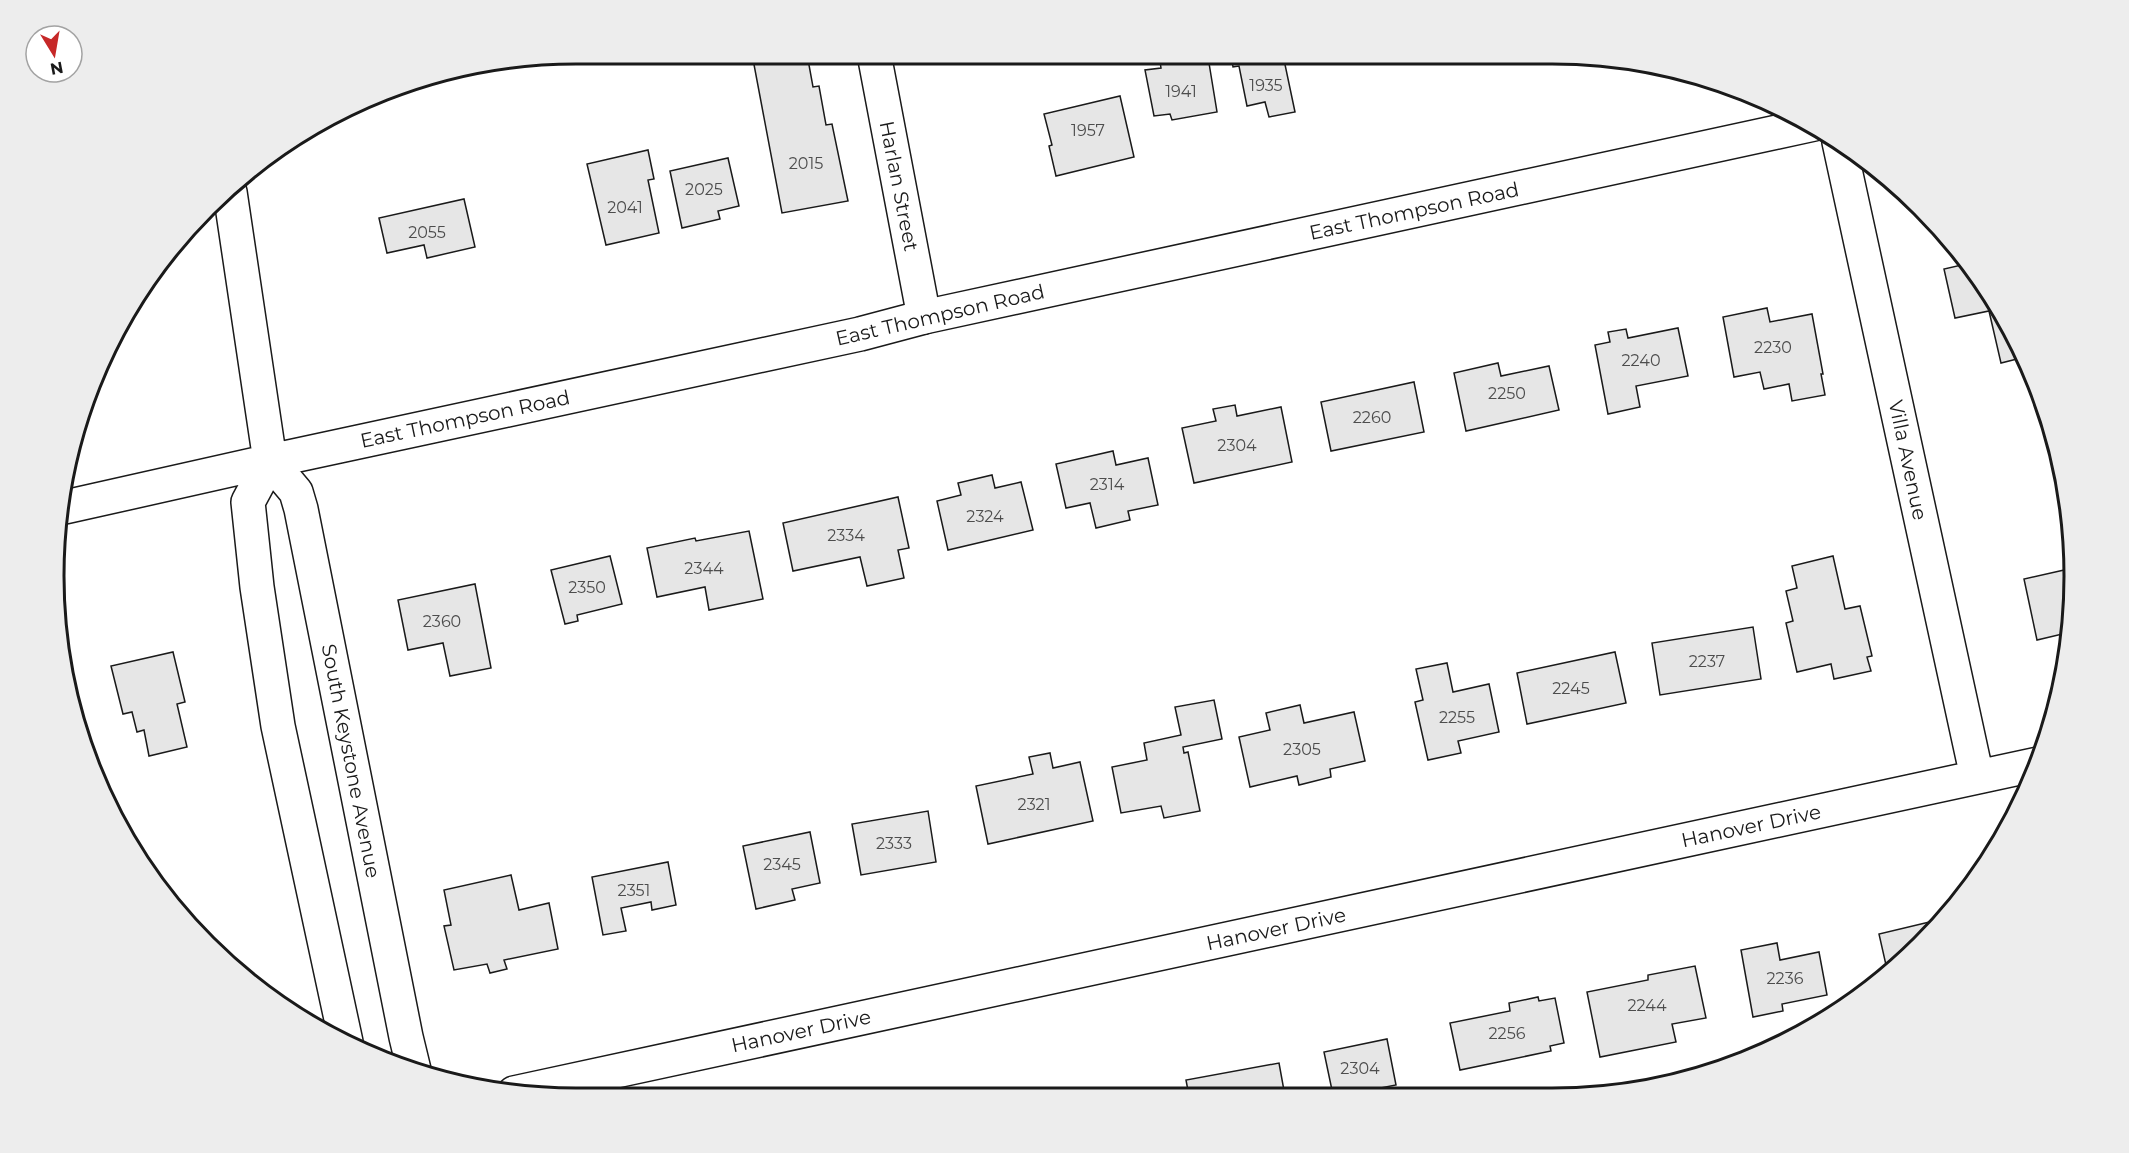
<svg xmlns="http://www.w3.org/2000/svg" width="2129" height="1153" viewBox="0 0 2129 1153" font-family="Montserrat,sans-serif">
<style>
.building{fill:#e6e6e6;stroke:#1a1a1a;stroke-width:1.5}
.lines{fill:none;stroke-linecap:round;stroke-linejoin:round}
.minor-casing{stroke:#1a1a1a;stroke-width:36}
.major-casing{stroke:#1a1a1a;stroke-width:36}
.minor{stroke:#fff;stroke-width:33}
.major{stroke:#fff;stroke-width:33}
.labels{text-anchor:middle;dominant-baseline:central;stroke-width:4.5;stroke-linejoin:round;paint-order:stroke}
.number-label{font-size:16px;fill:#4d4d4d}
.street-label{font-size:20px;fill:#1a1a1a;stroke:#fff}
.rim{fill:none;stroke:#1a1a1a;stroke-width:3}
</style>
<rect width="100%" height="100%" fill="#fff"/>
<path class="building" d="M752,54h55l6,33 6,-1 7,39 6,-1 16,77 -66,12z
M1159,55h41v3l8,-1 9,55 -45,8 -2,-6 -16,2 -9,-46 16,-2z
M1231,55h52l12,57 -26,5 -4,-15 -18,4 -8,-40 -6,1z
M1120,96l14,61 -78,19 -7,-30 3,-1 -8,-31z
M648,150l6,29 -6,1 11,53 -53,12 -19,-81z
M728,158l11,48 -21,5 2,8 -38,9 -12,-57z
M464,199l11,48 -48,11 -3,-13 -37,8 -8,-35z
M1970,263l51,82 4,12 -24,6 -12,-52 -34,7 -11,-49z
M1767,308l3,14 42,-8 11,60h-2l4,21 -33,6 -3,-17 -25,5 -4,-17 -26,5 -11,-60z
M1678,328l10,48 -52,10 4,21 -32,7 -13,-69 15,-3 -2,-10 18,-3 2,9z
M1498,363l3,13 48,-10 10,44 -93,21 -12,-58z
M1414,382l10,50 -93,19 -10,-49z
M1235,405l2,11 44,-9 11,55 -98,21 -12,-55 34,-7 -3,-12z
M1113,451l3,14 32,-7 10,47 -30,6 2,9 -34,8 -6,-25 -24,5 -10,-44z
M992,475l3,13 26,-6 12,48 -85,20 -11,-49 24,-6 -3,-12z
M898,497l11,51 -11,2 6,28 -37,8 -7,-29 -67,14 -10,-48z
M749,531l14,68 -54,11 -4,-23 -48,10 -10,-49 48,-10 1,3z
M610,556l12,48 -45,11 1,6 -13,3 -14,-54z
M1833,556l12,53 15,-3 12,50 -5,1 4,14 -37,8 -3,-15 -34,8 -11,-49 7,-2 -7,-30 11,-3 -5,-22z
M2073,568l-2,64 -34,8 -13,-61z
M475,584l16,84 -41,8 -7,-33 -35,7 -10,-50z
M1753,627l8,52 -101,16 -8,-52z
M173,652l12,50 -8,2 10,43 -38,9 -5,-26 -7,2 -5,-20 -9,2 -12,-48z
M1615,652l11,51 -99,21 -10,-51z
M1447,663l6,29 36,-8 10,48 -41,9 3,12 -33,7 -13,-58 8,-2 -7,-31z
M1214,700l8,39 -39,8 1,6 4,-1 12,59 -36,7 -3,-12 -40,7 -9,-46 35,-7 -3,-17 37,-8 -6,-28z
M1300,705l4,18 50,-11 11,49 -35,8 1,8 -32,8 -2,-9 -47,11 -11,-50 31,-7 -4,-17z
M1050,753l3,15 27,-6 13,59 -105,23 -12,-58 57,-12 -4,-17z
M928,811l8,51 -75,13 -9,-51z
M810,832l10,51 -28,6 3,11 -39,9 -13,-63z
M668,862l8,43 -24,5 -1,-8 -30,6 5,23 -23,4 -11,-58z
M511,875l8,35 30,-7 9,46 -54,11 3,9 -17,4 -3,-9 -33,6 -10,-44 7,-1 -7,-35z
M1942,919l-20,27 -34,28 -9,-40z
M1777,943l3,17 39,-8 8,43 -45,9 1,7 -30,6 -12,-67z
M1695,966l11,52 -34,6 4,18 -76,15 -13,-65 61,-12v-5z
M1538,997l1,4 16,-3 9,45 -14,3 1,5 -91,19 -10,-47 60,-12 -1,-8z
M1387,1039l9,46 -51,10h-12l-9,-43z
M1279,1063l6,33h-96l-3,-16z
M1151,1092l1,4h-19h3z"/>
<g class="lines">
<g class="minor-casing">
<path id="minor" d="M874,54l50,263
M1839,142l138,635
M514,1093l1524,-329"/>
</g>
<g class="major-casing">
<path id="major" d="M230,192l40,269 26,31 5,17 105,528 8,33
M270,461l-22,41 9,85 21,139 68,316
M65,507l205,-46 590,-127 64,-17 890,-193"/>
</g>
<use href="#minor" class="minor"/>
<use href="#major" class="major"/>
</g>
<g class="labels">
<g class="number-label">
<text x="1266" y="85">1935</text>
<text x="1181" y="91">1941</text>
<text x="1088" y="130">1957</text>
<text x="806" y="163">2015</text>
<text x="704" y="189">2025</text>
<text x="625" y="207">2041</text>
<text x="427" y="232">2055</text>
<text x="1773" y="347">2230</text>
<text x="1641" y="360">2240</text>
<text x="1507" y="393">2250</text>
<text x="1372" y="417">2260</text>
<text x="1237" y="445">2304</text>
<text x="1107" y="484">2314</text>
<text x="985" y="516">2324</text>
<text x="846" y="535">2334</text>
<text x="704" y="568">2344</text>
<text x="587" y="587">2350</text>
<text x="442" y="621">2360</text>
<text x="1707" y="661">2237</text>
<text x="1571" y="688">2245</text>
<text x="1457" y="717">2255</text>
<text x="1302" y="749">2305</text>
<text x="1034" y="804">2321</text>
<text x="894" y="843">2333</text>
<text x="782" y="864">2345</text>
<text x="634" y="890">2351</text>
<text x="1785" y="978">2236</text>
<text x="1647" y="1005">2244</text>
<text x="1507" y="1033">2256</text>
<text x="1360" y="1068">2304</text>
</g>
<g class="street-label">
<text transform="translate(899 186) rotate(79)">Harlan Street</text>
<text transform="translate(1414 211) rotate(-12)">East Thompson Road</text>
<text transform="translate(940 315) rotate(-13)">East Thompson Road</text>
<text transform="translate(465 419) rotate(-12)">East Thompson Road</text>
<text transform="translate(1908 460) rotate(78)">Villa Avenue</text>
<text transform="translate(351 761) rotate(79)">South Keystone Avenue</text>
<text transform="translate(1751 826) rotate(-12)">Hanover Drive</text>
<text transform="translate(1276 929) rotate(-12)">Hanover Drive</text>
<text transform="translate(801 1031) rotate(-12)">Hanover Drive</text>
</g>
</g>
<path d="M0 0H2129V1153H0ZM576 64H1552A512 512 0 0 1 2064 576V576A512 512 0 0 1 1552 1088H576A512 512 0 0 1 64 576V576A512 512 0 0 1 576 64Z" fill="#ededed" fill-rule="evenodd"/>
<path class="rim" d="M576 64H1552A512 512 0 0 1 2064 576V576A512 512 0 0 1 1552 1088H576A512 512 0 0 1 64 576V576A512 512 0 0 1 576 64Z"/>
<g transform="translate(54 54) rotate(169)"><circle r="28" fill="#ffffff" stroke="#a3a3a3" stroke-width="1.5"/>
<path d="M0-4.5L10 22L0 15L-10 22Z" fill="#c62828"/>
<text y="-9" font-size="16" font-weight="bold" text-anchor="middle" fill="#1a1a1a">N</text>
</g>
</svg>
